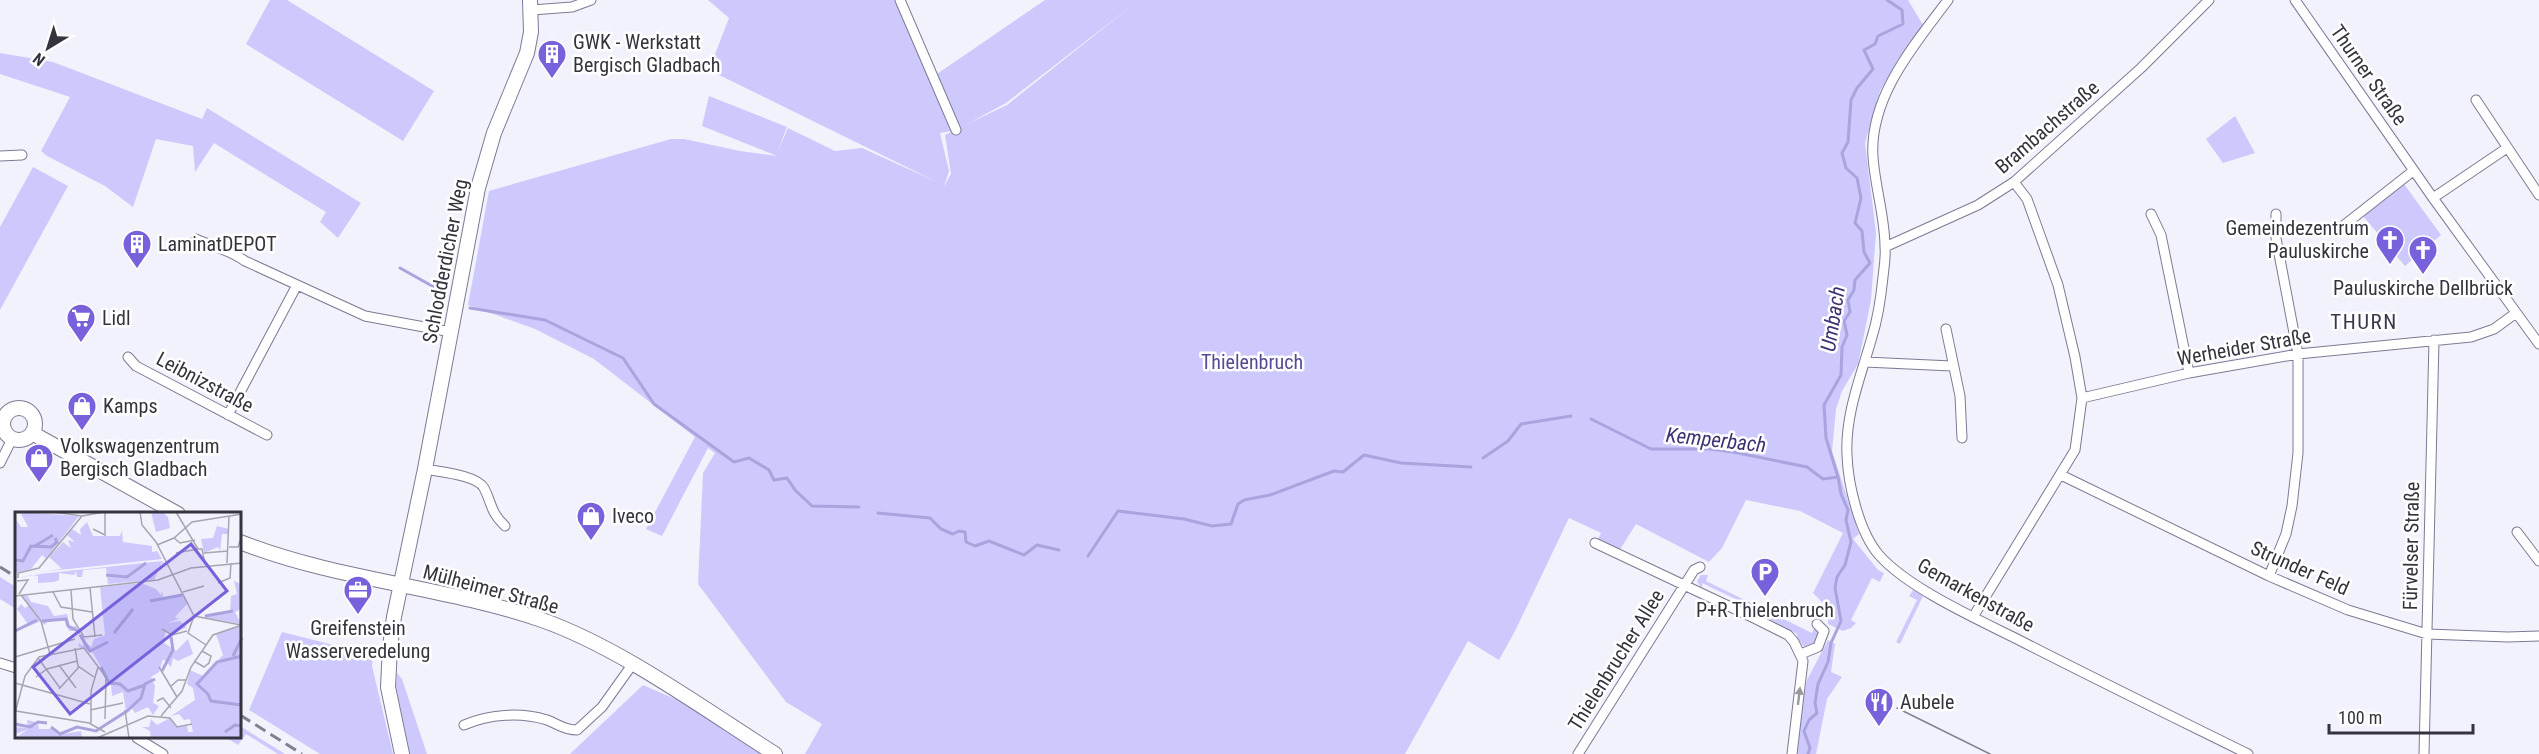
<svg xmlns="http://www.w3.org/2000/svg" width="2539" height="754" viewBox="0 0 2539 754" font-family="'Roboto Condensed',sans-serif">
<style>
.green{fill:#cdc9fc;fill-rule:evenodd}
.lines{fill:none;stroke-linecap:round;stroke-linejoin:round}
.stream{stroke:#a9a4de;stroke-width:3}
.street-casing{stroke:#7c7a93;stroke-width:11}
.secondary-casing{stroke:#7c7a93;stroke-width:16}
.street{stroke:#fff;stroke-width:9}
.secondary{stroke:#fff;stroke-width:14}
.tram{stroke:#82828d;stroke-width:1.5}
.rail{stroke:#82828d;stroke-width:3;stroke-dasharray:12 6;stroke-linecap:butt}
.oneway{fill:#9a999e}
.labels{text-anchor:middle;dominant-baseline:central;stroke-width:5;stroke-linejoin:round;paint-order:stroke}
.poi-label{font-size:20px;fill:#34333e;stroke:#fff;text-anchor:start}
.street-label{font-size:20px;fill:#34333e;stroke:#fff}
.park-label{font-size:20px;fill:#564a92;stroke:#fff}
.water-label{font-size:21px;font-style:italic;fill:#3f3176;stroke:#fff}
.neighbourhood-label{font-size:21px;letter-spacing:1.5px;fill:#39374d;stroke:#fff}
.inset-river{fill:none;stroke:#a9a4de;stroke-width:3}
.inset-road{fill:none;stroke:#a6a6b1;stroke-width:1.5}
.view{fill:#7961db;fill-opacity:0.15;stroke:#7961db;stroke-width:3}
.inset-edge{fill:none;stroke:#34333e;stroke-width:3}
</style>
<rect width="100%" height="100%" fill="#f2f2fd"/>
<path class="green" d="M270,0h17l147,91 -31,50 -157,-97z
M708,0h188l55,131 -11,2 9,38 -5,15 7,-12 -6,-39 14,-7 -22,-54 108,-74h863l15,25 -26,36 -17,30 -15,52 11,90 -5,67 -13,64 -16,27 -6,18 -4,42 27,83 -6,5 25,31 6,3 -4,9 -8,-4 -21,42 5,3 -5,5 -8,3 -15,-7v-16l-15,-15 30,-60 -43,-22 -54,-11 -24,48 -13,14 -73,-38 -17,27 -22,-10 4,-8 -32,-15 -54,113 -16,29 -31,-19 -63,113h-600l17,-30 -36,-22 -88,-118 5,-111 12,-20 -7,-5 -46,88 -16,-7 49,-92 -101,-78 -59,-30 -67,-24 21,-114 182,-52h13l56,12 37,5 -75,-30 7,-30 78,31 -10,26 11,-25 47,23 27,-3 75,34 -228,-112 20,-52zM1134,4l-127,101 -40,19 39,-21z
M0,53l53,9 149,57 5,-11 154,95 -23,35 -18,-16 6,-10 -112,-69 -19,29 -2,-26 -37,-7 -23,68 -28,-21 -58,-30 -6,-5 29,-54 -70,-23z
M2235,116l20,37 -32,10 -17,-24z
M33,167l35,19 -68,124v-83z
M2404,184l37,51 -36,31 -42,-50z
M1701,575h7l-2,6 106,52 3,-6 5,5 -4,11 -12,4 -7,-9v-4l-37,-20 -4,1 -4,-2v-6l-50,-24v6l-5,-8z
M0,577l16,10v22l-16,-10z
M1913,590l10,6 -23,48 -4,-2 21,-42 -8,-4z
M282,632l91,23 -1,11 21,88h-73l-71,-44z
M1828,640l7,4 -4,28 11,5 -15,22 -11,55h-19l3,-37 7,-37z
M397,673l5,6 25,75h-17l-14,-68z
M643,685l46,20 77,49h-196z
M240,726l45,28h-7l-32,-20 -8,11 -11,-7h13z"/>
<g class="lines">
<path class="stream" d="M400,268l41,23
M470,308l75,12 78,38 31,46 80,58 15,-4 20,12 5,10 13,-2 8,12 17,16 47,1
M1591,419l60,30h59l23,3 74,15 16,12 15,-2 3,17 7,16 -2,10 5,22 -6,23 -8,12 -2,11 6,33 -10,22 -3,19 -10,22 -3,19 2,10 -8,7 -5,11 6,17 -2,6
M1483,458l25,-17 13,-17 50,-8
M1838,477l-12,-39 -2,-33 17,-30 1,-28 5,-12 -3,-14 6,-9 -2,-12 6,-10 1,-10 15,-17 -6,-11 -2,-21 -7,-8 6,-25 -4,-20 -11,-10 -4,-15 6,-11 3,-42 6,-12 16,-19 -9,-19 11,-6 3,-8 25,-12 -1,-14 -15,-10
M878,513l52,5 11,11 12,5 6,-3 6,1 1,10 9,4 14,-5 35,14 13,-10 22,5
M1088,556l30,-45 66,8 28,7 19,-2 7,-20 6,-4 26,-5 64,-24 9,1 21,-17 37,8 70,4"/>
<g class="street-casing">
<path id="street" d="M900,0l56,130
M1948,0c-33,44 -79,97 -75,157 2,30 12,60 12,90 1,10 -1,20 -2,30 -2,20 -5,41 -11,60 -11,39 -27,77 -25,118 1,29 12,77 32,100 29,33 98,64 138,84 76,39 154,77 231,115
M2295,0l138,198 106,146
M532,10l40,-3 19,-7
M2476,100l63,95
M0,156l22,-1
M2433,198l74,-50
M2151,214l10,21 28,138
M2343,226l70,-55
M196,239c18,8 34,11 49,22l120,55 86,16
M1885,247l93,-42 36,-23 127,-114 68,-68
M1946,329l14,67 2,42
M128,357l8,9 131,69
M1865,362l87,4
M2082,398l107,-25 109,-19 173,-17 23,-8 22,-16
M228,415l69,-130
M0,463l12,-24
M425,469c15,3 52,6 59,19 8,15 6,24 21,38
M2061,475l208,101 79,34 79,24 81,3 31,-1
M2517,532l22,29
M1595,543l161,76 32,16 6,7 9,19 -11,93
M2269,576l17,-42 6,-28 6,-53v-99l-22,-116v-24
M1973,617l102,-167 7,-52 -7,-41 -17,-72 -31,-86 -13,-17
M1801,654l17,-7 6,-16 -7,-7
M0,663l16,5
M464,725c25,-11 56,-13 83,-5 11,4 17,10 30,10l25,-23 30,-42
M137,738l26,16
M1578,754l116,-184 6,-3
M2424,754l10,-414"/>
</g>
<g class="secondary-casing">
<path id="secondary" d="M3 424a16 16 0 1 1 32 0a16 16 0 1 1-32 0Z
M32,433l146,81
M240,542c96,38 201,44 299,77 79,27 165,90 236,135
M402,754l-14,-67 2,-40 4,-30 31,-148 53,-281 16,-55 33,-80 4,-21 -1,-32"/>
</g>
<use href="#street" class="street"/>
<use href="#secondary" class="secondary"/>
<path class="tram" d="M1897,708l93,46"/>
<path class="rail" d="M0,567l16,10
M240,715l62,39"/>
</g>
<defs><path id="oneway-solid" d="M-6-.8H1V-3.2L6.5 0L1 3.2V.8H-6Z" transform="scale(1.5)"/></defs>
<use class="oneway" href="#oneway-solid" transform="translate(1799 696) rotate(-83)"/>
<defs>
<g id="building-pin" transform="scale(1.5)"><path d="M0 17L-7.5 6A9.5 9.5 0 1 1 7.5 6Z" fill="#7961db" stroke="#fff"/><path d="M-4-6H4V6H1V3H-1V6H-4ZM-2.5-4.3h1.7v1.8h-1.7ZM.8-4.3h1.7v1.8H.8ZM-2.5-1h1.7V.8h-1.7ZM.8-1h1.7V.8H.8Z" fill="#fff"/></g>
<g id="church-pin" transform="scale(1.5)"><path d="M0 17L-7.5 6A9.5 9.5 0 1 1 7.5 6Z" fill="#7961db" stroke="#fff"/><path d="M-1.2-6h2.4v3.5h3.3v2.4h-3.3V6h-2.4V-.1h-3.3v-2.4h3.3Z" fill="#fff"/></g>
<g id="supermarket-pin" transform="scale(1.5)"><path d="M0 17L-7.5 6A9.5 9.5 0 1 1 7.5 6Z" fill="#7961db" stroke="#fff"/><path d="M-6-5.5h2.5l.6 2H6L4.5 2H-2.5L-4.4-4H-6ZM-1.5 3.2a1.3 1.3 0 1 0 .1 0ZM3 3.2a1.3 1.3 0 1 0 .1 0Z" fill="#fff"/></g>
<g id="shop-pin" transform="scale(1.5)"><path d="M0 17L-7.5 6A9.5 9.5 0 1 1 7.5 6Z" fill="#7961db" stroke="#fff"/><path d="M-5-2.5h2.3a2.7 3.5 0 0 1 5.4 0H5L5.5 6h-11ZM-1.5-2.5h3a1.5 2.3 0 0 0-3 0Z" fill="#fff"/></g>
<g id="parking-pin" transform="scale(1.5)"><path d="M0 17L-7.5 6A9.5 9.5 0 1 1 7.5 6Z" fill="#7961db" stroke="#fff"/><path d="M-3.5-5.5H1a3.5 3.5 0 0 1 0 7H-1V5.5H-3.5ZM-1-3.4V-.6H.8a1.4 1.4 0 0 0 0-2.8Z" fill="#fff"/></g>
<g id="office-pin" transform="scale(1.5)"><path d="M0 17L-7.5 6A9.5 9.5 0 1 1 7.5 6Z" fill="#7961db" stroke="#fff"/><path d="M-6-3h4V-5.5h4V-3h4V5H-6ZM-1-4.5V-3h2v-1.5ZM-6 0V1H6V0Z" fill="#fff"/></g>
<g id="restaurant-pin" transform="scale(1.5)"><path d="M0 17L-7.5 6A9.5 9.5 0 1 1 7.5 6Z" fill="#7961db" stroke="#fff"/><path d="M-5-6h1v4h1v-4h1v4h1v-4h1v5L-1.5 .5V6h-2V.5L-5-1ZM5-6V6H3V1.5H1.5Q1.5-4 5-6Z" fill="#fff"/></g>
</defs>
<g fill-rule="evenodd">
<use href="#building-pin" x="552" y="54"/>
<use href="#church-pin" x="2390" y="240"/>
<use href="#building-pin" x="137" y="244"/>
<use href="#church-pin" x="2423" y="250"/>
<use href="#supermarket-pin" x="81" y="318"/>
<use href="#shop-pin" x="82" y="406"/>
<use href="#shop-pin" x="39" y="458"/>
<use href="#shop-pin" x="591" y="516"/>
<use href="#parking-pin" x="1765" y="572"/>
<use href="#office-pin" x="358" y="590"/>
<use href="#restaurant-pin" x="1879" y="702"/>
</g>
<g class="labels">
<g class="poi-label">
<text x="573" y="42">GWK - Werkstatt<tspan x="573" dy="23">Bergisch Gladbach</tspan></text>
<text x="2369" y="228" text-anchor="end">Gemeindezentrum<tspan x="2369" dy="23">Pauluskirche</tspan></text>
<text x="158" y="244">LaminatDEPOT</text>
<text x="2423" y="288" text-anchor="middle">Pauluskirche Dellbrück</text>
<text x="102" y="318">Lidl</text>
<text x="103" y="406">Kamps</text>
<text x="60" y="446">Volkswagenzentrum<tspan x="60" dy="23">Bergisch Gladbach</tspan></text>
<text x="612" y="516">Iveco</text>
<text x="1765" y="610" text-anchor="middle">P+R Thielenbruch</text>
<text x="358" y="628" text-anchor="middle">Greifenstein<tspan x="358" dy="23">Wasserveredelung</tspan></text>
<text x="1900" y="702">Aubele</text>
</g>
<g class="street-label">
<text transform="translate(2369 75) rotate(55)">Thurner Straße</text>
<text transform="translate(2047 127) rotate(-41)">Brambachstraße</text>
<text transform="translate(445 261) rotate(-79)">Schlodderdicher Weg</text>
<text transform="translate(2244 347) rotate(-10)">Werheider Straße</text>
<text transform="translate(205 382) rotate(28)">Leibnizstraße</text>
<text transform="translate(2411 546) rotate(-89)">Fürvelser Straße</text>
<text transform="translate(2300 568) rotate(24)">Strunder Feld</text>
<text transform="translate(491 589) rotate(15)">Mülheimer Straße</text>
<text transform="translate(1976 595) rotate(29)">Gemarkenstraße</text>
<text transform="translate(1616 660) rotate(-58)">Thielenbrucher Allee</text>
</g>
<g class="park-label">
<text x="1252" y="362">Thielenbruch</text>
</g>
<g class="water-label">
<text transform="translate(1833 319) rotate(-81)">Umbach</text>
<text transform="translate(1716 440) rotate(6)">Kemperbach</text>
</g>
<g class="neighbourhood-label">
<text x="2364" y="322">THURN</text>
</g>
</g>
<g transform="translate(15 512)">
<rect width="226" height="226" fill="#f2f2fd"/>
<path d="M5,0l59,4 -33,43 -4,-4 -11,14 -16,4v-55l6,9h7zM136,0h11l6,5 2,11 -14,4zM72,10l6,14h27l2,-6 1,12 29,4v6l5,-1 5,8 -122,13 22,-3 -13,-12 14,-15 8,6 -3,-8 7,2 -8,-7 5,-6 9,6 -1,-6zM202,14l12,3v5h-7l-2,17 -2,-4 -14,6 -3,-14 12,-1zM147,49l8,8 -8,-6 -8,17 -46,4 -2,-16 -23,2 -1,7h-5l-1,-6 -2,4 -15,-2v7l-5,2 -16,1v-7l-6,-1 -14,3 22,-4zM219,69l7,3v25l-6,3 6,12 -39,-7 28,-5 1,-16 6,-2zM126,71l15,6 5,6 1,-5 1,8 21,-3 4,8 -13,14 4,2 -12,4 13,-2 7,6 -14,7 -7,-3 -3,11 13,9 12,-12 5,15 -15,7 -5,-3 -2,9 -8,-8 -4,13 -8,5 4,9 -2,17 6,3 -6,9 -5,-8 -13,6 -4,-6 -5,4 -3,-19 -11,4 -1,-11 -18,-32 -14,-6 -1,-4 5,3 -1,-6 -5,-9h-8l-4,-11 -16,1 -5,4 -3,-4 -26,11 13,-8 -11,-15 4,-5 4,4 4,-3 -7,-10 6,1 3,6 17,4 6,10 13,-2 3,13 6,-1 7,13 10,-2 -10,3 8,7 3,-8 11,-4 -5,-48zM226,114v112h-90l-1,-7 -8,-4h7l2,-8 6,6 13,-7 6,9 11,-2 1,7h5l-3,-13 -6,1 -5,-6 -8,2 24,-16 -2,-12 -6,-4 3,-14 13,6 20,-21 -7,-21zM12,208l8,2 -1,5 4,-3 1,5h12l7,6 23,-4 1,7h-67l12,-8 -12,4v-7l13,1z" fill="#cdc9fc"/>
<path class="inset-river" d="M20,34l18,-11M0,48l8,1 8,-15 20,1 6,-5 -2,-4M91,63l21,2 19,-14M135,89l32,-6M190,104l28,-5M27,109l24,-2 2,7 10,5M0,119l22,-11M99,121l19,-24M65,123l10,16 18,-9M218,144l9,-18M86,155l8,16 11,1 8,7 17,-6M147,159l11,-21 -2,-13M193,182l-11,-10 20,-22 25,-6M193,182l3,7 31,4M0,212l15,3 8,-5 9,1M36,215l9,7 17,-7 19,4 31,-20 14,-13 4,-14 10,-5M210,220l10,-7 7,1"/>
<path class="inset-road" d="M38,0l29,4M125,0l2,13 14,17 38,74M161,0l22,37h4l3,15M78,17l12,6v-23M159,26l6,5 15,-3M142,33l17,-7 18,-16 50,-8M214,35h9l4,-12M161,41l22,-4M189,41l24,-2M212,51l2,-47M3,66v-5l21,-5 43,-52 22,-4M2,69l11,-1 -9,14M203,71l12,-5 1,-15M75,76l5,49M56,78l2,29 11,18 18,-2M38,80l8,15 31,5M168,80l21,-6M6,83l20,26 9,33M0,84l143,-16 33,-12 51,-5M179,104l47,9M179,104l-6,17 18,12M147,117l10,6 15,-4M60,136l3,18 16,11M0,145l60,-18M23,146l22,30M179,149l10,6 5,-4 2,-7 -9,-5M44,153l17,23M144,155l18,30M21,165l11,-8 30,-8M0,171l75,21M155,175l8,-7h8M44,177l20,-22M142,189l6,-3 8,10M75,198l33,-7M110,198l4,28M1,199l73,12 16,9M0,201l10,-37 14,-19 45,-9 22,29 -1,42M146,204l21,-25 9,-24 22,-32 29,-10M76,211v-32l7,-24M82,226l51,-22 22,2 7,9 15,-3"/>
<path class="view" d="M176,32l36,47 -157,123 -37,-47z"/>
<rect width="226" height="226" class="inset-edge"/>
</g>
<g transform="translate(48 48) rotate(218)" stroke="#ffffff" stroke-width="4.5" paint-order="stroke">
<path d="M0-4.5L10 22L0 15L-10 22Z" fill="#34333e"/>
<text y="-9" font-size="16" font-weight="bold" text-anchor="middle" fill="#34333e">N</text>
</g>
<path d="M2329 724v9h144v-9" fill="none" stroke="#34333e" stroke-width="3"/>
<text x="2338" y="724" font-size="18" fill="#34333e" stroke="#ffffff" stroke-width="4.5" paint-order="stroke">100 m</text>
</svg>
